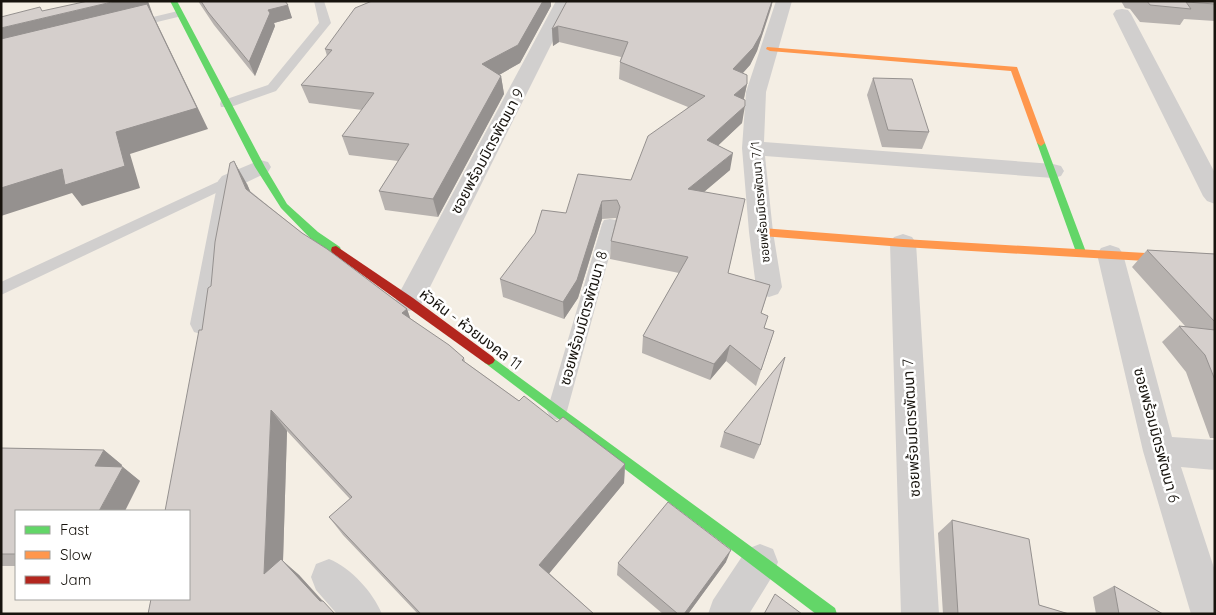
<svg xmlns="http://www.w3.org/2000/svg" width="1216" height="615" viewBox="0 0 1216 615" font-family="Quicksand,'Noto Sans Thai',sans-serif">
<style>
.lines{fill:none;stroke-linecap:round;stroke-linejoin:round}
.lane{fill:#d1cfce;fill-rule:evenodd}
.street{fill:#d1cfce;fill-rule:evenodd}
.fast{fill:#63d668;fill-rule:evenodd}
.slow{fill:#ff974d;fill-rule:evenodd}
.jam{fill:#b3261e;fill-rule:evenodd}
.wall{fill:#b7b2af}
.shaded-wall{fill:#95918f}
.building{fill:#d5cfcc;stroke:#95918f}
.labels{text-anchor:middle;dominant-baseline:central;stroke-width:5;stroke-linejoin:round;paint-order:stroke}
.far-street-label{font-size:12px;fill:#17130d;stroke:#fff}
.street-label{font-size:15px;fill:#17130d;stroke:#fff}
</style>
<rect width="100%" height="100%" fill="#f4eee4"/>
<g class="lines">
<path class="lane" d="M314,1h10l7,22 -55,68 -45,16h-10l-1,-3 1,-3 47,-16 51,-62z
M178,11l4,1 1,2 -1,2 -50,12 -6,-3 2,-2z
M230,176l5,2 2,3 -2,3 -234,111v-13z
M610,219l6,1 2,4 -51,187 -3,6 -7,3 -7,-3 -3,-6 55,-187 2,-4z"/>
<path class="street" d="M556,1h17l-150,300 -4,7 -10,3 -10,-3 -4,-7z
M776,1h16l-26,91 -2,50 289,22 8,2 3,5 -3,5 -8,2 -288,-22 8,76 9,55 -4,7 -9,3 -9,-3 -4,-7 -7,-55 -7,-84 4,-56z
M1122,9l6,1 3,4 84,159v31l-8,-3 -4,-5 -90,-182 3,-4z
M260,160l8,2 3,5 -3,5 -27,13 -23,139 -4,8 -10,3 -10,-3 -4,-8 28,-143 4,-5z
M903,234l9,3 4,6 23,371h-38l-11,-371 4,-6z
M1110,245l9,3 4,6 49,183 43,3v30l-34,-3 34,104v43h-24l-48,-163 -46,-197 4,-6z
M760,544l13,5 5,13 -5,13 -24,39h-41l5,-14 34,-51z
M329,559c22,9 44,33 53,55h-45l-21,-24 -5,-13 5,-13z"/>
<path class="fast" d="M170,1h7l88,166 22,37 31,28 22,15 1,3 -1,3h-8l-22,-15 -29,-30 -26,-41z
M1041,140l4,3 41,109 -1,3h-8l-1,-3 -39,-109z
M489,355l346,253 2,6h-21l-331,-251 -2,-3 2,-3z"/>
<path class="slow" d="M767,47l250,20 28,76 -4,3 -4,-3 -26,-72 -241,-20 -4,-2z
M761,228l142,11 312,18v8l-312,-18 -142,-11 -5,-4z"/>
<path class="jam" d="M336,246l77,52 80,59 2,3 -2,3 -4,2 -4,-2 -153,-110 -1,-3 1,-3z"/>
</g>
<path class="wall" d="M198,1h87l7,17 -18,5 1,3 -20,50 -41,-51z
M372,1h179v5l-31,57 -21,12 2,1 3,18 -66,123 -53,-7 -6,-19 19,-30 -49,-6 -7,-19 20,-26 -53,-7 -8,-18 26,-29 -2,-7z
M567,1l205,4 -2,7 -13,39 -7,14 -7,8 4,11 -3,15 -2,24 -24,22 12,25 -26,22 37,25 -13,56 42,12 -9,29 4,14 9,3 -18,55 -30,-25 -16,19 -68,-27 1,-17 36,-63 -69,-14 1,-18 5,-23 -14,1 -24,79 -14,21 -61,-22 -3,-18 66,-66 65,-33 57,-73 -69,-28 1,-17 1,-5 -62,-15 -6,4 -1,-17z
M1121,1h94v20l-31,-2 -4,6 -40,-3 -10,-13 -5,-1z
M873,78l56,54 -7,17 -40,-2 -15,-52z
M247,184l3,7 52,42 105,76 3,9 54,40 1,4 54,39 38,21 68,42 -1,19 -75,90 45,41h-176l-75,-79 -14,-18 21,-18 -63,-68 -4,130 16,14 24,26 -175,13 54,-284 9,-44z
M1147,250l68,4v184h-5l-24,-66 -24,-30 17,-16h6l-53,-59z
M724,432l36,13 -6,14 -34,-12z
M1,448l103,2 18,15v2l18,14 -124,30v55h-15z
M952,520l87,85 30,9h-126l-5,-81z
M726,562l-38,52h-25l-46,-39 1,-12z
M1114,586l49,28h-67l-3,-17z"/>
<path class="shaded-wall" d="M116,1h32l5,14 55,114 -78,25 10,34 -58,18 -10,-13 -71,23v-188z
M543,1h8v5l-31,57 -35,20 -3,-19z
M771,1h2l-16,50 -7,14 -20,22 3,-18z
M288,5l4,13 -18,5 1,3 -20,50 -6,-14 19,-52z
M558,26l1,16 -6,4 -1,-17z
M501,76l3,18 -66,123 -5,-18z
M747,84l-4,18 -9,-7z
M745,106l-3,17 -37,35 2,-18z
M733,153l-3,17 -44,37 2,-18z
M234,161l13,23 12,28 -13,-23z
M602,201v18l-24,79 -14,21 -1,-17z
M407,309l8,23 -13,-19z
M730,345l-4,16 -16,19 4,-16z
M271,410l16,21 -4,130 16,14 35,39 -70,-40z
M104,450l18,15 -8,15 -19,-14z
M625,464l-1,19 -81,98 -4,-16z
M123,467l17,14 -15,30h-26z
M731,550l-5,12 -38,52h-4z"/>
<path class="building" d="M88,1h28l-115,27v-11l39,-10 2,4z
M201,1h84l3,4 -20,5 2,3 -21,49 -41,-50z
M372,1h171l-25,44 -36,19 19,12 -68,123 -54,-8 30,-47 -67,-8 32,-43 -73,-8 31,-35 -7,-1 30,-41z
M567,1h205l-11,33 -8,14 -20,21 14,6v9l-13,11 11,5v6l-38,34 26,13 -45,36 57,10 -17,74 42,12 -9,28 7,3 -4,12 10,3 -13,39 -31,-25 -16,19 -71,-28 45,-79 -77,-16 9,-34 -3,-7 -15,1 -25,79 -14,22 -63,-23 35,-46 7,-23 24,3 12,-39 53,6 17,-44 57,-40 -85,-34 8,-20 -70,-16 -6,3z
M1147,1h68v3l-29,-2 5,7 -41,-4z
M147,4l50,104 -81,24 9,34 -60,19 -3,-16 -61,19v-149z
M873,78l39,1 17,53 -41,-2z
M234,161l12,28 56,44 25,16 80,60 -5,4 47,32 15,13 -2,2 57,41 5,-5 33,26 6,-5 62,47 -86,101 55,49h-173l-92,-97 23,-20 -81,-87 -7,164 17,-15 39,42h3l12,13h-187l3,-15h38v-88h-24l34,-181h3l6,-42 3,-2 4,-44 15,-79z
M1147,250l68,4v68z
M1179,326l36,4v50l-10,-25z
M785,357l-25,88 -36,-13z
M1,448l103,2 -9,16 28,1 -24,44h-83v43h-15z
M668,502l63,48 -47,64h-6l-60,-51z
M952,520l77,19 10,66 30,9h-111z
M1114,586l49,28h-44z
M775,594l27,20h-38z"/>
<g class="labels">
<g class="far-street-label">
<text transform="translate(760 202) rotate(-95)">ซอยพร้อมมิตรพัฒนา 7/1</text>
</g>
<g class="street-label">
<text transform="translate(487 151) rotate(-62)">ซอยพร้อมมิตรพัฒนา 9</text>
<text transform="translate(583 318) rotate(-74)">ซอยพร้อมมิตรพัฒนา 8</text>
<text transform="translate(471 329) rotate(37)">หัวหิน - ห้วยมงคล 11</text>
<text transform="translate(911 428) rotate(-93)">ซอยพร้อมมิตรพัฒนา 7</text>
<text transform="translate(1157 435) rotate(75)">ซอยพร้อมมิตรพัฒนา 6</text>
</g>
</g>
<rect width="1216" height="615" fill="none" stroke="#17130d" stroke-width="5"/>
<rect x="15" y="510" width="175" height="90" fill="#ffffff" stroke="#a2a19e"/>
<rect x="25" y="526" width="25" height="8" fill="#63d668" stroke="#a2a19e"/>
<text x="60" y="535" font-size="15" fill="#17130d">Fast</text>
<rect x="25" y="551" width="25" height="8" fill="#ff974d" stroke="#a2a19e"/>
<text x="60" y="560" font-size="15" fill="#17130d">Slow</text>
<rect x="25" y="576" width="25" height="8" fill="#b3261e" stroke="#a2a19e"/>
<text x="60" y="585" font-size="15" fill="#17130d">Jam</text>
</svg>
